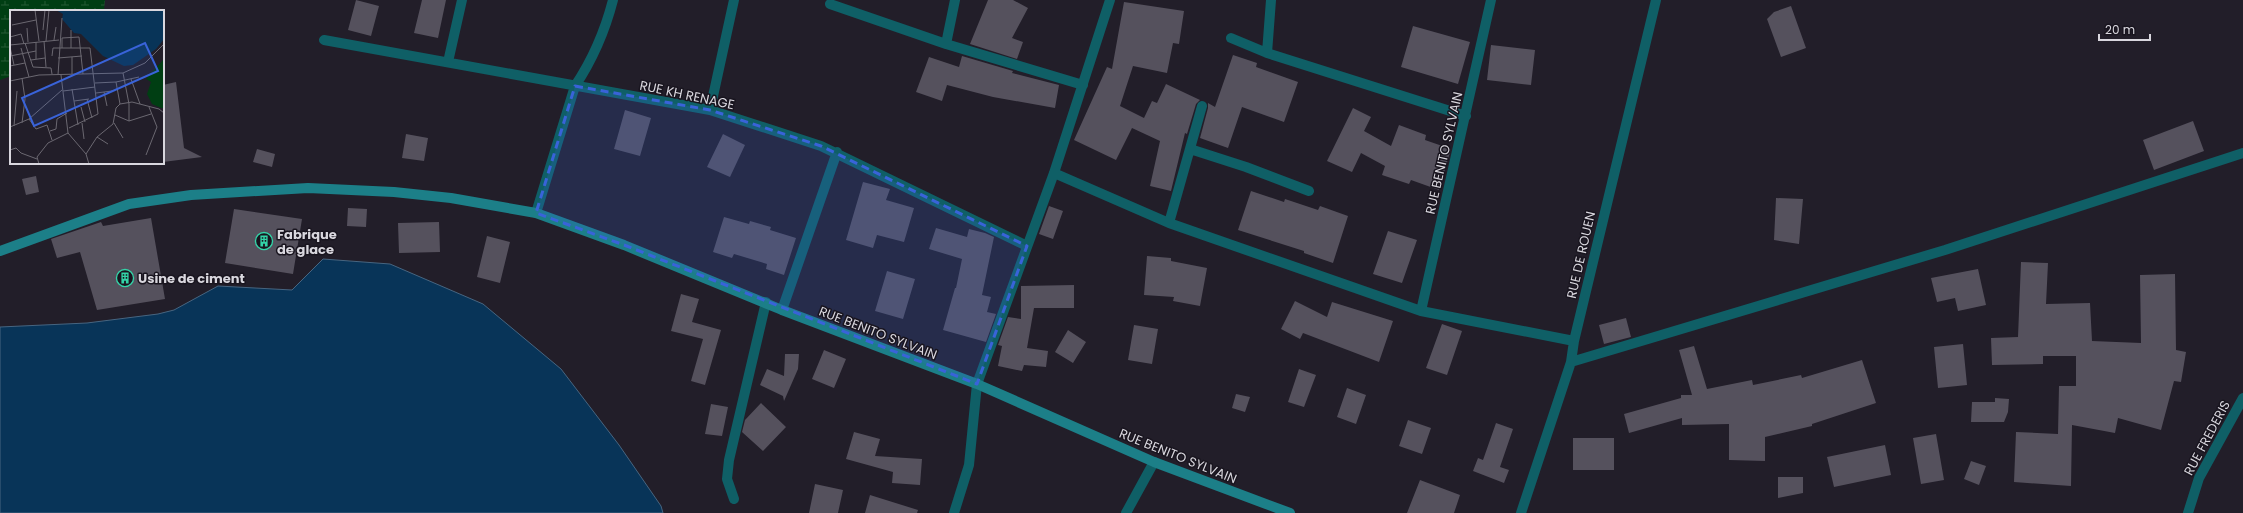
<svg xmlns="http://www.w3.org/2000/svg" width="2243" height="513" viewBox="0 0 2243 513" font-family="Poppins,sans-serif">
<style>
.wetland{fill:url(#wetland-marsh)}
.water{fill:#083458;stroke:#476580}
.building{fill:#55515d}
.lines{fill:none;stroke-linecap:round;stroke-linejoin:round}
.street{stroke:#0f5f66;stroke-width:10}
.secondary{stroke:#1c7f88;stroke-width:10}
.marked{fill:#3963d9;fill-opacity:0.2;stroke:#3963d9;stroke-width:3;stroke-dasharray:8 5;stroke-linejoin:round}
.labels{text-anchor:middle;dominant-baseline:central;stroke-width:3;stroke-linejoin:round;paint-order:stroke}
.street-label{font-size:13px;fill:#d9d7de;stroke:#19151f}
.poi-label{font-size:13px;font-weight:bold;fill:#d9d7de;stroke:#19151f;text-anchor:start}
.inset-road{fill:none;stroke:#6b6871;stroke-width:1}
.view{fill:#3963d9;fill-opacity:0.15;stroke:#3963d9;stroke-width:2}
.inset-edge{fill:none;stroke:#d9d7de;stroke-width:2}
</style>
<defs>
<pattern id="wetland-marsh" width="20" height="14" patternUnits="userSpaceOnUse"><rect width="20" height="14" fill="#003e13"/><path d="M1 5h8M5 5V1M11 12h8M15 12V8" fill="none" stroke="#255935"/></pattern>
</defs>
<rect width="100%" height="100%" fill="#221e29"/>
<path class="wetland" d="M0,0h105l-1,11h-93v65l-11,4z"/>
<path class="water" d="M323,259l67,5 93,40 78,65 58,76 42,61 2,7h-663v-186l87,-4 71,-9 16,-4 44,-24 74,4z"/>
<path class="building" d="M356,0l23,6 -8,30 -23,-6z
M422,0h24l-8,38 -24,-5z
M988,0h25l15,8 -16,30 11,4 -6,17 -47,-15z
M1124,2l60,9 -5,33 -6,-1 -6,30 -34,-7 -13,40 24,12 8,-17 5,2 9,-19 34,16 -4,4 -9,30 -2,-1 -14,58 -21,-5 10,-45 -28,-13 -16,32 -42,-20 33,-73 5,2z
M1791,6l15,42 -25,9 -14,-38 7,-7z
M1413,26l57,16 -12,42 -57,-17z
M1491,45l44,5 -4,35 -44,-5z
M1233,55l24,8 -1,4 42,15 -14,40 -42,-15 -14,41 -28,-10 8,-30v-5l7,4z
M962,56l51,15 -1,2 47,12 -4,23 -62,-11 -46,-12 -5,16 -26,-9 13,-35 30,10z
M176,82l8,66 18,9 -39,5v-77z
M1353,108l18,9 -7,14 27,15 8,-21 27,10 -1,5 26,9 -12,41 -28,-10 -2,4 -27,-9 3,-9 -24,-13 -9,19 -25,-11z
M625,110l26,8 -11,38 -26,-7z
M2193,121l11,30 -50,19 -11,-30z
M406,134l22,4 -4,23 -22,-3z
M723,134l22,11 -15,32 -23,-10z
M257,149l18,5 -3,13 -19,-5z
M36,176l3,16 -13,3 -4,-16z
M863,182l27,7 -4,11 28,8 -10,34 -27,-7 -4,13 -27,-8z
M1251,191l33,11 1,-3 33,11 2,-4 28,10 -15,47 -29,-10v-2l-66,-21z
M1776,198l27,1 -4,45 -25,-4z
M1049,206l14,5 -10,28 -14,-5z
M348,208l19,1 -1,18 -19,-1z
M234,209l68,10 -9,55 -68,-11z
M724,217l25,7 1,-3 21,6 -1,3 26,8 -12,37 -18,-6 1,-5 -33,-10 -2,4 -19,-6z
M151,218l14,81 -68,11 -17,-58 -23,6 -6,-19 50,-17 2,4z
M439,222l1,30 -41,1 -1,-30z
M936,228l31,9 2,-8 16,4 9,4 -12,58 9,2 -4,15 9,2 -10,28 -43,-12 12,-42h1l6,-29 -33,-10z
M1388,231l29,9 -15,43 -29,-9z
M487,236l23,6 -10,41 -23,-6z
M1147,256l24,2v3l36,7 -7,38 -27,-5 1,-4 -30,-2z
M2021,262l27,1 -2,41 44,-1 2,38 49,2 -1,-68 35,-1 1,76 10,2 -5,30 -7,-1 -13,49 -43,-12 -3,15 -43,-8 -1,61 -57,-4 2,-50 42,2 1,-48h17v-30h-33v8l-51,1 -1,-27 27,-1z
M1978,269l8,36 -28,6 -3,-13 -18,4 -6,-24z
M887,271l28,8 -12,40 -28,-8z
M1074,285v23h-40l-7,40 21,3 -2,16 -22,-2 -2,6 -24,-5 4,-20 -4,-1 10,-28 13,2v-33z
M681,294l18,5 -7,23 29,8 -16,55 -14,-4 12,-42 -32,-8z
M1295,301l32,16 5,-15 61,19 -14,41 -76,-29 -3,6 -19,-10z
M1626,318l5,19 -27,7 -5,-19z
M1442,324l20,7 -15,44 -21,-7z
M1134,325l24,4 -6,35 -24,-4z
M1068,330l18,12 -13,21 -18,-11z
M1963,344l4,41 -29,3 -4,-41z
M1694,346l13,43 45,-9 1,5 48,-10 1,3 60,-18 14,43 -64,21v2l-47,11v24l-36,-1v-36l-47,1v-7l-53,15 -5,-19 57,-16v-3h11l-13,-45z
M824,350l22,9 -12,29 -22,-9z
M785,354h14l-1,15 -14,32 -1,-5 -23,-11 7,-16 17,7z
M1299,369l17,6 -12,32 -16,-5z
M1347,388l19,7 -10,29 -19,-7z
M1236,394l14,3 -5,15 -13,-4z
M1995,398l14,1 -1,13 -4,10h-33l1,-20h23z
M761,403l25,24 -23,24 -21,-19 3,-12z
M711,404l17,3 -6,29 -17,-2z
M1408,420l23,8 -9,26 -23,-8z
M1496,423l17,6 -13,38 9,3 -5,13 -31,-12 5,-13 5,2z
M854,432l26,7 -5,17 47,3 -2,26 -28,-2 1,-11 -47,-13z
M1936,434l8,46 -23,4 -8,-46z
M1573,438h41v32h-41z
M1885,445l6,30 -57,12 -7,-30z
M1971,461l15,5 -7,19 -15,-6z
M1778,477h25v16l-25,5z
M1420,480l40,15 -6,18h-47z
M815,484l28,6 -5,23h-29z
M870,495l48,15 -1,3h-52z"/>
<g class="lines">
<path class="street" d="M830,4l116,40 137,41
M1231,38l36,15 199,63
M324,40l386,70 111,36 206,100
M946,44l9,-44
M1267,53l4,-53
M448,62l14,-62
M710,110l24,-110
M1190,149l56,18 63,24
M1054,173l115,50 252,88 153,30
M536,213l39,-127c18,-27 30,-55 38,-86
M1169,223l33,-117
M782,310l55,-158
M1421,311l70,-311
M1571,362l374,-112 298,-97
M734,499l-7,-20 2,-19 37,-158
M954,513l15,-48 8,-81 77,-211 56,-173
M1126,513l28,-51
M1521,513l50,-151 3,-21 82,-341
M2188,513l11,-35 44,-80"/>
<path class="secondary" d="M0,251l129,-47 62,-9 117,-7 86,4 57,6 85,15 88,32 158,65 195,74 177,78 136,51"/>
</g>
<path class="marked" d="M575,86l135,24 111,36 206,100 -50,138 -353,-139 -88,-32z"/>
<defs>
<g id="building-ring" transform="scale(0.9)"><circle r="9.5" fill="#19151f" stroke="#33d4a8" stroke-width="1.5"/><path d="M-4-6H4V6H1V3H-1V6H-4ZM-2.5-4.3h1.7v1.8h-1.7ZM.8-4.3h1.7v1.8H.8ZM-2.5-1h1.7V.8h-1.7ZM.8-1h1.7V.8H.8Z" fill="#33d4a8"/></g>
</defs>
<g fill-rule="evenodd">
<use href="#building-ring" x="264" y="241"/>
<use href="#building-ring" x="125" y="278"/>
</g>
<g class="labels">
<g class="street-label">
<text transform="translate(687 95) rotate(12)">RUE KH RENAGE</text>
<text transform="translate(1444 153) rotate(-77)">RUE BENITO SYLVAIN</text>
<text transform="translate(1581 255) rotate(-77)">RUE DE ROUEN</text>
<text transform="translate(878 333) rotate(21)">RUE BENITO SYLVAIN</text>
<text transform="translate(2207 438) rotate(-62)">RUE FREDERIS</text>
<text transform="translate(1178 456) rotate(22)">RUE BENITO SYLVAIN</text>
</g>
<g class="poi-label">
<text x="277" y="234">Fabrique<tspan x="277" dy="15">de glace</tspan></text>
<text x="138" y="278">Usine de ciment</text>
</g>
</g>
<g transform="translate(10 10)">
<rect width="154" height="154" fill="#221e29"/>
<path d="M154,49v49h-3l-9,-4 -5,-10 4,-12 -5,-3z" fill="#003e13"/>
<path d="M46,0h108v29l-8,10 -23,16 -9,1 -21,-10 -22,-22 -7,-1 -12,-14 1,-5z" fill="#083458"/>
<path class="inset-road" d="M25,0l4,31M2,15l24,-5M17,18l1,14M33,20l2,-20M0,27l11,-3 3,10M44,30l2,-13M34,31l2,26M36,31l3,-31M15,33l8,24 18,1 1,6M0,35l49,-5M0,37l4,18M11,38l8,29M52,38v-10l17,-1 4,37M61,38v-18M0,46l26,-5M42,46l1,-8h37l8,66 -29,14M62,47v17M48,48l24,-2M26,49v-17M21,50l14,-2M0,56l15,-3M113,63l6,31v17M48,65l4,-57M51,65l7,58 18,21 3,10M121,69l9,25M0,71l29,-6 84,-2 22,-10 19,-19M106,72l4,22M85,73l21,-1 23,-5M62,79l6,36M53,81l32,-4M94,82l3,14M86,83l16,-2M77,89l5,19M64,91l15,-2M71,97l4,15M105,105l14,6 22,-7M19,109l7,10 11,-4 5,15M12,113l3,-24 -3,-21M72,113l2,16M104,113l9,15M4,116l3,-35M0,117l19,-8 33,-29M40,121l6,-2 1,-10 10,-6M87,127l11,7M0,140l6,-2 5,5 16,6M76,144l11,-17 16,-13 3,-16 4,-4 12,-2 27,7 5,4M136,145l11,-28 -8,-20M29,154l-2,-7 11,-14 20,-10"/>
<path class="view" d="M135,33l13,28 -124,55 -12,-28z"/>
<rect width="154" height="154" class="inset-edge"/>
</g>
<path d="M2099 34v6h51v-6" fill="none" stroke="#d9d7de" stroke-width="2"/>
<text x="2105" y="34" font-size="12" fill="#d9d7de" stroke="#19151f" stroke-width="3" paint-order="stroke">20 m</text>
</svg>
